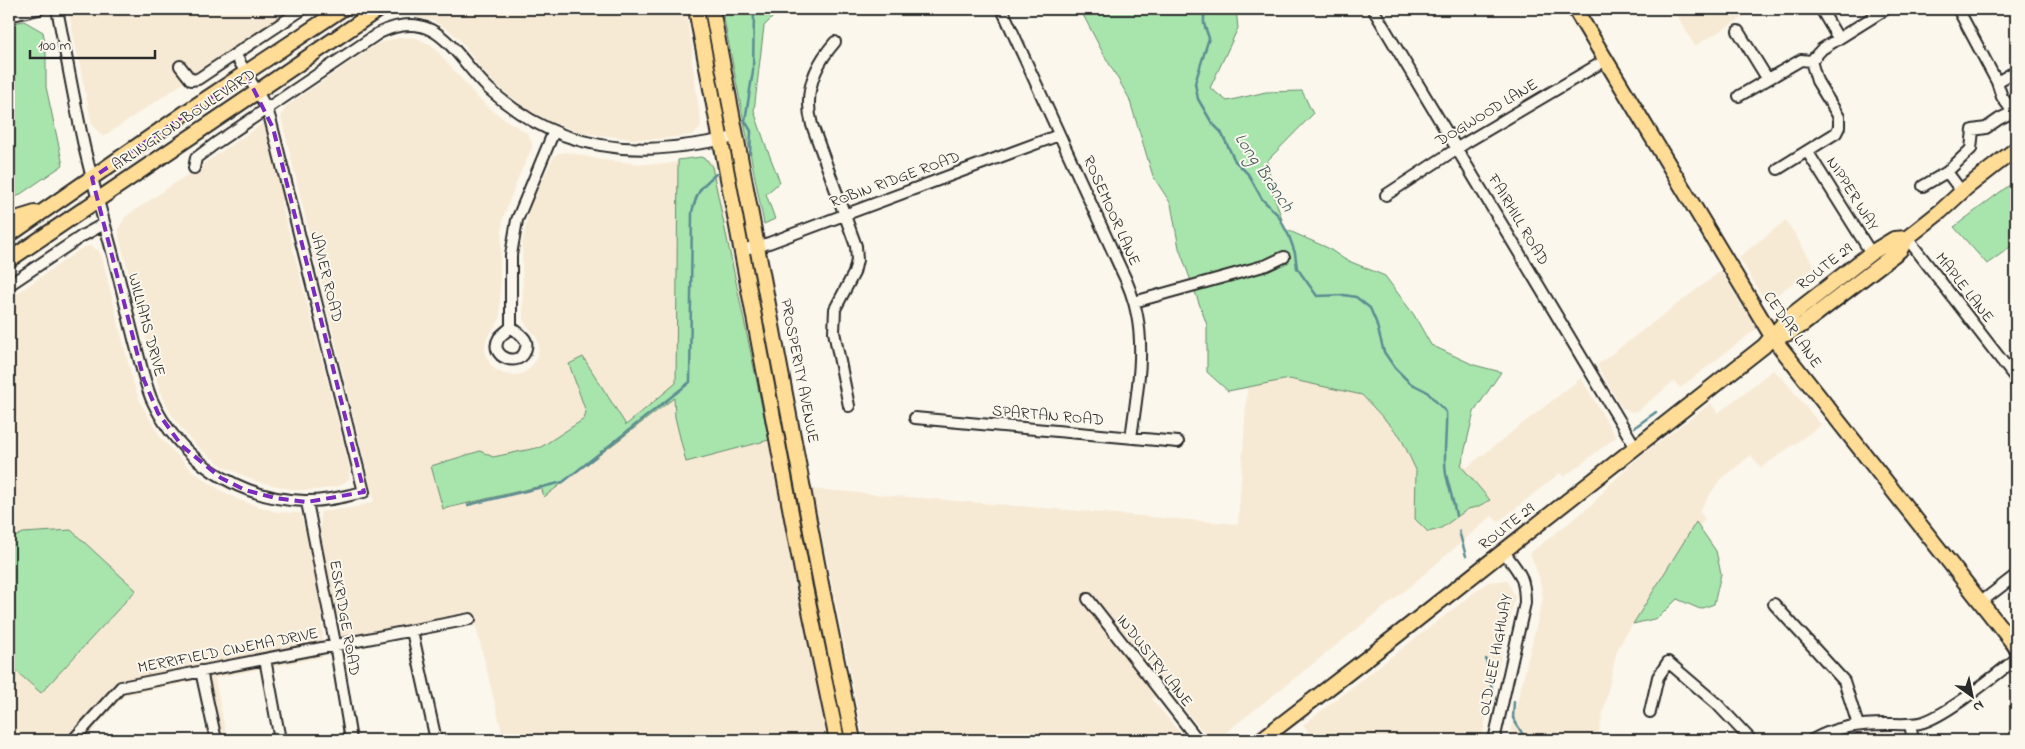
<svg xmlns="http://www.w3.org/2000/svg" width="2025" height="749" viewBox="0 0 2025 749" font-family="'Indie Flower',sans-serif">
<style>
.built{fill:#f7ead5}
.green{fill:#a7e5ad;stroke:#69886c}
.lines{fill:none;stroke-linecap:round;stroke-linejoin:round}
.stream{stroke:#5c8c92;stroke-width:2.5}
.minor-casing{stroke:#2b2b2b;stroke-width:14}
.major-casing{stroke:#2b2b2b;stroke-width:18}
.minor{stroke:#fbf7ec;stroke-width:10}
.major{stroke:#ffdd96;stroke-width:14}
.marked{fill:none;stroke:#7b2cbf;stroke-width:4;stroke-dasharray:10 6;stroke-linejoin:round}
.labels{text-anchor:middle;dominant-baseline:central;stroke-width:4;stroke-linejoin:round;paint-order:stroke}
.street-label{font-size:16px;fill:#2b2b2b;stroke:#fbf7ec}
.water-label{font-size:18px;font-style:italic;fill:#435c5f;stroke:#fbf7ec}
</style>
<rect width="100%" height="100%" fill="#fbf7ec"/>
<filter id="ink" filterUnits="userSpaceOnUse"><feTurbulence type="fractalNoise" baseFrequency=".02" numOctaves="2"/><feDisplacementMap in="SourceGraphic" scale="10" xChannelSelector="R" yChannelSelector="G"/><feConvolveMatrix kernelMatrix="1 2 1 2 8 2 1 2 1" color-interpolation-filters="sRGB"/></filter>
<g filter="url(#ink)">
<path class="built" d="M68,9h225l-190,128 -11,-12z
M429,9h256l7,37v16l9,61 -1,6 -8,6 -33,4h-27l-49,-6 -32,-11 -24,-13 -29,-22 -16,-17 -23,-31 -9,-8 -17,-10 -17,-4z
M1673,9h84l-62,37z
M400,37l16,1 16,7 47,54 22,18 26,16 5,9v6l-14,30 -15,40 -3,44v57l-13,19 -2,9 1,9 4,8 6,6 8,4 9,1 9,-1 7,-5 6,-7 3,-8 1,-9 -3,-8 -10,-12 -3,-6 -1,-76 9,-40 23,-47 5,-3 8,-1 35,8 40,4h23l37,-6 8,2 4,4 114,576h-324l-32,-129 -129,27 -5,-8 -19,-102 2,-1 -1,-15 36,-5 18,-6 -93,-384 5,-11 91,-62z
M265,122l20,76 -4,4 69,267 -1,10 -9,7 -23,4h-22l-37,-8 -34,-15 -23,-17 -15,-15 -15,-21 -11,-23 -41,-154v-9l6,-11z
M1786,220l29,47 -44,32 -8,-1 -24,-41z
M90,246l8,4 4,7 31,125 9,24 19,32 31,33 28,19 19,10 21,7 17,5 24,1 2,12h2l15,79 3,32 -3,7 2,14 -107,21 12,62h-14l-14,-60 -3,-2 -5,4 -66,13 -41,45h-75v-417l8,-5 -8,-12v-7l73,-51z
M1721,271l35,58 -76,59 -6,-7 -36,30 -7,1 -9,-4 -25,-43z
M1773,370l11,10 37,45 -60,43 -10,-13 -32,26 -20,30 6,8 -80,117 -8,14 -20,90h-89l35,-142 -4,-21 -9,-24 63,-49 15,-18 30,-28 73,-55 7,10z
M1248,376l177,18 41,74 115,-90 35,59 -52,40 -4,-4 -62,49 -6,-6 -91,78 -182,144h-5l-8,-3 -39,-47 -15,11 34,41h-322l-52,-251 426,35z
M1507,580l8,17 -34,143h-176l6,-4 -8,-11 185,-143z"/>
<path class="green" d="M722,9h59l-17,17 -10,85 13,38 13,33 -14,12 9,25 -11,5z
M1080,9h156l2,19 -28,60 17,13 39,-9 36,-1 11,23 -46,47 7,34 11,34 43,19 16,11 41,17 29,39 17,30 43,20 27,7 -27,40 -13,54 29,34 -13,7 -9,2 -28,20 -12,3 -13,-13 1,-49 -16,-34 -38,-41 -73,-16 -61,12 -21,-19v-47l-28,-77 -8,-44 -18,-28 -24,-78 -26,-45z
M24,21l19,11 3,16v39l17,78 -54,37v-178z
M701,157l6,3 5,7 57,273 -83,22 -11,-45 -1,-19 -130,99 -3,-11 -98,23 -12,-43 49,-15 13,6 48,-10 43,-28 2,-7 -17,-48 14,-7 43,68 50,-42 2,-223z
M2016,180v63l-29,21 -33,-37z
M1696,522l20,29 5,23 -7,30 -14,5 -23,-10 -19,19 -25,6z
M71,530l65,60 -95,103 -32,-28v-125l14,-7z"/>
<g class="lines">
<path class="stream" d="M1204,9v15l5,14 -14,45 3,16 14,24 9,9 14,29 13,13 14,25 16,16 11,21 6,17 2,15 20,28 27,-1 12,2 14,11 6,14 8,30 11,16 15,15 16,8 20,21c1,21 -3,42 0,62 3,14 8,28 10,42
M750,154l1,-23 -6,-10 8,-50 1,-62
M1635,427l21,-15
M468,505l95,-23 127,-100 2,-170c5,-20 8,-25 24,-38
M1459,531l7,25
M1486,659l7,36
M1514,702l-1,16 13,22"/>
<g class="minor-casing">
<path id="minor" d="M57,9c9,45 17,91 27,137 9,39 21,78 31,117 7,26 13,53 20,80 5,18 9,37 16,55 27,61 87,101 154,103 20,1 40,-5 59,-9l-93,-370 -4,-13 -32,-55
M1002,9l117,256c8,16 15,33 18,50 8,40 -1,84 -6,123
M1373,9l263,439
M1821,9l17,29
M1958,9l39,73 5,15 14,19
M9,16l30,-7
M1738,31l29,47
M835,42c-21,24 -32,51 -23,83l44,121 1,14 -3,13 -19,36 -1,23 15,74
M180,66l11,14 7,-1 105,-70
M1997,82l19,-11
M1739,96l62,-36 10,1
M1807,151l64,102
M194,168l2,-10 20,-15 163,-110c59,-28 75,23 110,56 21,19 47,36 74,46 61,22 112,14 173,2
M1778,169l58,-36 3,-6v-10l-22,-36 -6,-20 11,-12 64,-40
M1947,172l15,20
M1923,186l24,-14 24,-23 2,-19 13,-2 13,-9 14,-7
M1386,195l81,-53 139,-82
M1907,238l109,141
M741,250l28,-7 290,-108
M9,285l73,-49 22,-12
M1134,302l133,-37 17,-8
M511,327v-72l6,-35 37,-89
M511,327c4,4 9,6 12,10 3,3 4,7 3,11 -4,22 -39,9 -27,-10 3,-4 8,-7 12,-11z
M915,418l263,24
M307,502l27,136 17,102
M1088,599l110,141
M1981,602l35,-27
M1774,604l70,77 14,44
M412,631l24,109
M265,659l15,81
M201,671l15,69
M1650,712l8,-35 10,-15 49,42 34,36
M1910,724l3,16
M73,740l48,-53 349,-68
M1494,740l31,-137c0,-27 -6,-31 -22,-52
M1812,740c23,-13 47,-16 74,-16 11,0 23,1 34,-1 25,-6 74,-47 96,-64"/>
</g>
<g class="major-casing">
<path id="major" d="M696,9l109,578 32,153
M712,9l109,575 32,156
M1575,9l198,329 243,309
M9,221l26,-8
M9,235l179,-124 154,-102
M9,260l370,-251
M1773,338l16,-5 13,-8 98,-75 7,-12 34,-27 25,-23 50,-39
M1261,740l135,-104 368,-290 24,-28 83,-65 23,-14 13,-1"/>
</g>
<use href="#minor" class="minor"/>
<use href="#major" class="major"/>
</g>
</g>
<path class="marked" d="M246,74l27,54 91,364 -57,10 -32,-4 -30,-8 -24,-12 -39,-32 -24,-33 -14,-33 -52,-202z"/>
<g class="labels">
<g class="street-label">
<text transform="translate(1487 113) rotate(-31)">DOGWOOD LANE</text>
<text transform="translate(184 120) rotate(-34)">ARLINGTON BOULEVARD</text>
<text transform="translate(895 180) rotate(-20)">ROBIN RIDGE ROAD</text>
<text transform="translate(1852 194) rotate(58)">NIPPER WAY</text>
<text transform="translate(1111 211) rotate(66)">ROSEMOOR LANE</text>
<text transform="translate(1518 220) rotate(59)">FAIRHILL ROAD</text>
<text transform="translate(1825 267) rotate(-38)">ROUTE 29</text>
<text transform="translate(326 277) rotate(76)">JAVIER ROAD</text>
<text transform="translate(1964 288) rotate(52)">MAPLE LANE</text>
<text transform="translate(146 325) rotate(75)">WILLIAMS DRIVE</text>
<text transform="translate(1792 330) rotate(55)">CEDAR LANE</text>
<text transform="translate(799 371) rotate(79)">PROSPERITY AVENUE</text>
<text transform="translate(1048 416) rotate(5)">SPARTAN ROAD</text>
<text transform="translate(1507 527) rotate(-38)">ROUTE 29</text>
<text transform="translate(344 618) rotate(80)">ESKRIDGE ROAD</text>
<text transform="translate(228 651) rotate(-11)">MERRIFIELD CINEMA DRIVE</text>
<text transform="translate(1496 655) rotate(-79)">OLD LEE HIGHWAY</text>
<text transform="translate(1154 661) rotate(52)">INDUSTRY LANE</text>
</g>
<g class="water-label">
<text transform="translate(1263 173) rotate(56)">Long Branch</text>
</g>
</g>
<rect width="2025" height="749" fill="none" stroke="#fbf7ec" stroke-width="30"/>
<rect x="15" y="15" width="1995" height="719" fill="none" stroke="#2b2b2b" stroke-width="2" filter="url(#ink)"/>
<g transform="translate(1972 696) rotate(147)" stroke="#fbf7ec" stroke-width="4" paint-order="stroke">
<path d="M0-4L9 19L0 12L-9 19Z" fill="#2b2b2b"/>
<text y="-8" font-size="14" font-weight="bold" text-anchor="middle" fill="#2b2b2b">N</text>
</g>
<path d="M30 50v8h125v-8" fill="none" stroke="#2b2b2b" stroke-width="2.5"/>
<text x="38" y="50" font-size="15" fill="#2b2b2b" stroke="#fbf7ec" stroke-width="4" paint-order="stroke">100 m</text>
</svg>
